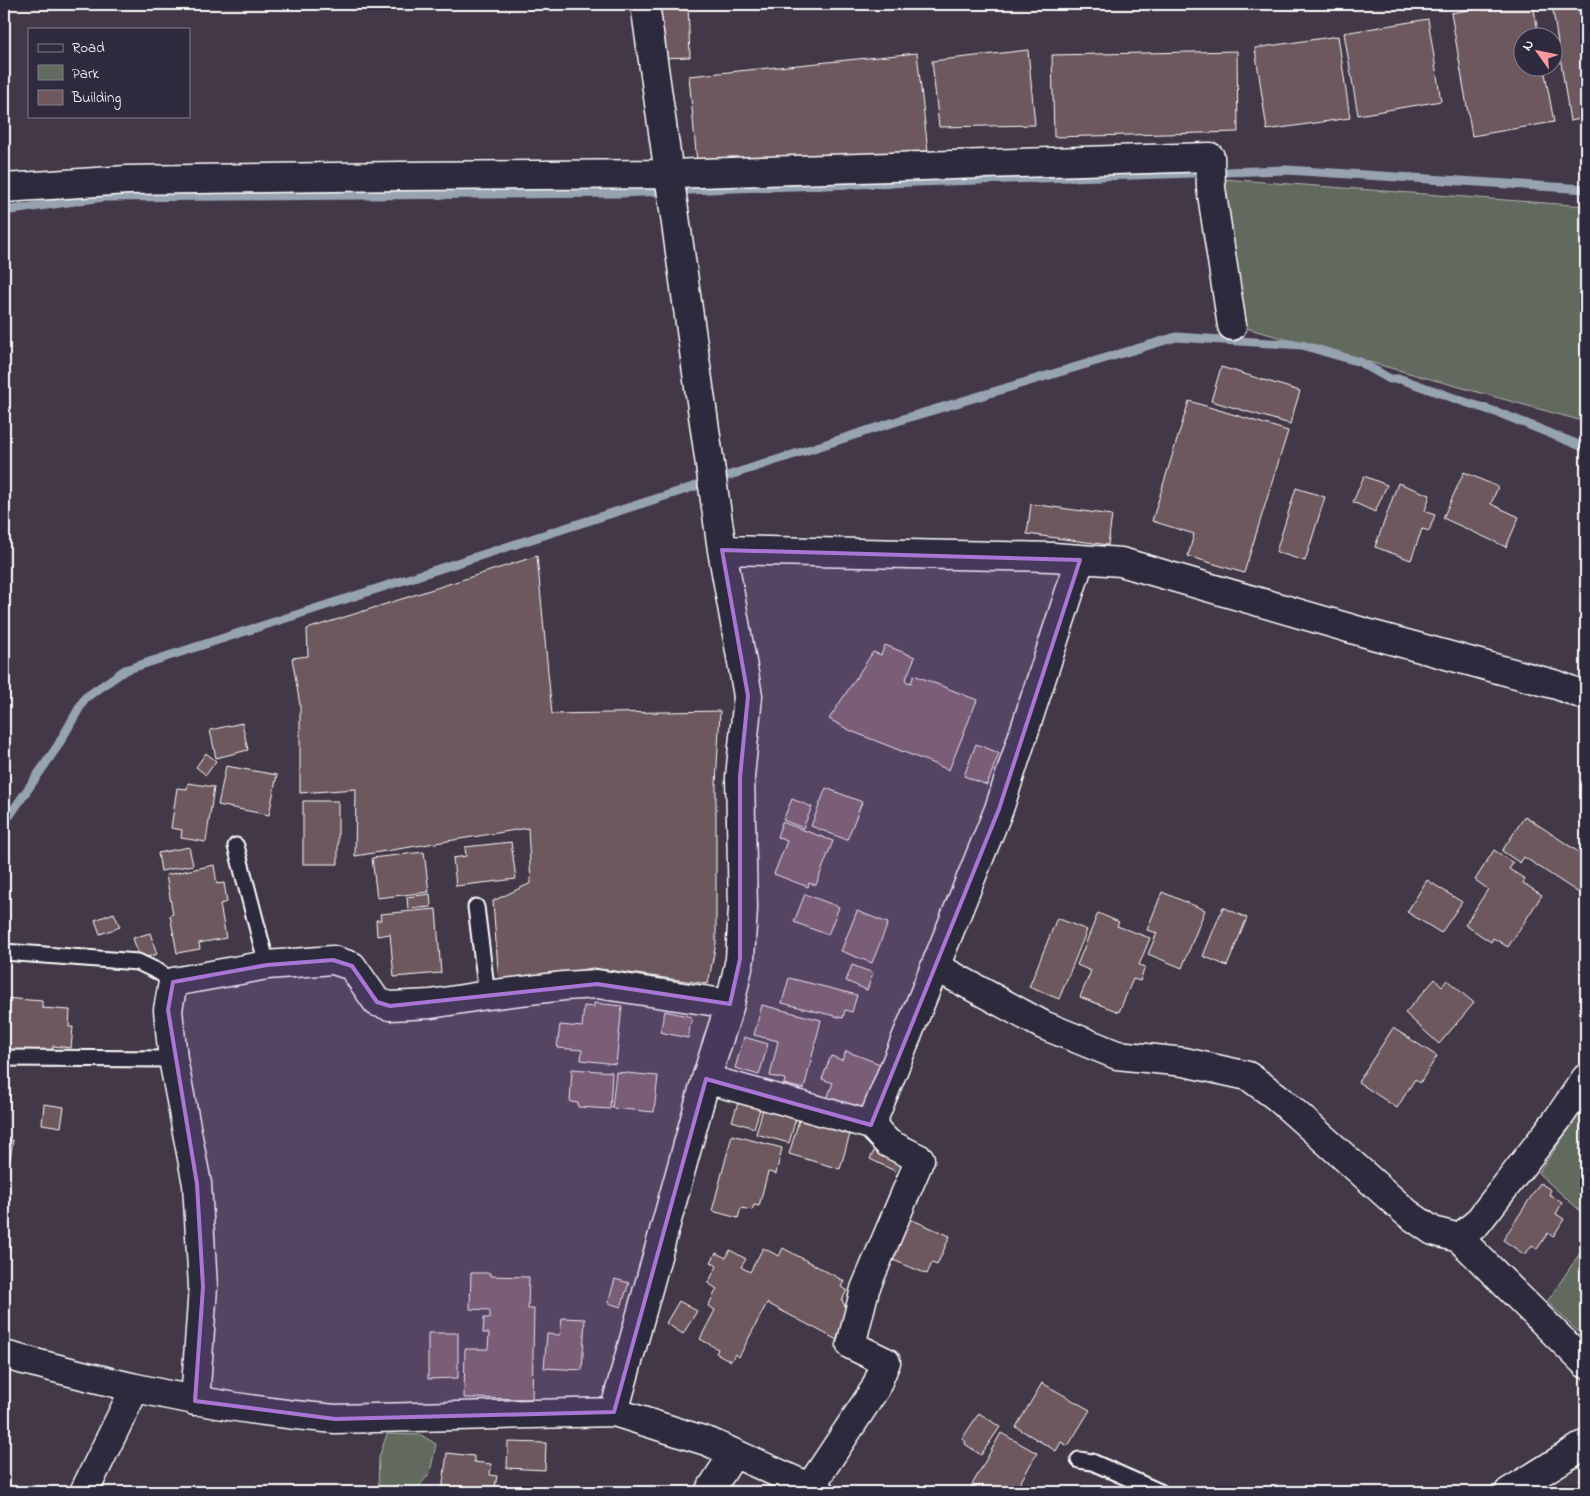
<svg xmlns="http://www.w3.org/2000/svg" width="1590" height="1496" viewBox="0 0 1590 1496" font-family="'Indie Flower',sans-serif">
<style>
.green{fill:#626b5f;stroke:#b0b5af}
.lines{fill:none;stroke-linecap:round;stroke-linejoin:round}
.stream{stroke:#97a3b1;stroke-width:9}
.building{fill:#6e585e;stroke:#fff}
.lane-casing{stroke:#fff;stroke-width:19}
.street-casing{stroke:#fff;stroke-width:31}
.lane{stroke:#2f2a3d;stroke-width:15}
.street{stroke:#2f2a3d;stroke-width:28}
.marked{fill:#a976d5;fill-opacity:0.2;stroke:#a976d5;stroke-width:4;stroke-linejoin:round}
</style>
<rect width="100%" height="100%" fill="#423847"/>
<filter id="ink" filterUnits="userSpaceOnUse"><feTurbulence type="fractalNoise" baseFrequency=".02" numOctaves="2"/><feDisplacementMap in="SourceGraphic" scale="10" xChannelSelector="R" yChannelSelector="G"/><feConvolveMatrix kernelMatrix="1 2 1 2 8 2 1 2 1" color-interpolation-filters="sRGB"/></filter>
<g filter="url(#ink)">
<path class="green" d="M1223,179l363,27v216l-344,-95z
M1579,1115l7,6v95l-48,-43z
M1586,1244v95l-39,-37z
M387,1434l34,1 15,9 -6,29 -16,19h-36l1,-35z"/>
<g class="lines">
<path class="stream" d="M4,211l99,-14 518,-4 113,-5 552,-18 300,19
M4,821l6,-6 47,-68 28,-49 40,-28 785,-253 266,-80 126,8 58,17 30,17h11l61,22 40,13 84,34"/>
</g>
<path class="building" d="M1502,4h31l6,34h-17v30h22l10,54 -82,14 -21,-123z
M1552,4h34v114l-16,3z
M688,5l2,52 -32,1 -3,-51z
M1428,19l13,82 -83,14 -14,-82z
M1338,36l12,82 -83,12 -12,-82z
M1028,50l7,75 -96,2 -7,-66z
M1237,51l1,81 -184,5 -2,-82z
M917,53l11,98 -231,12 -8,-87z
M1221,367l79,24 -10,33 -79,-23z
M1189,401l99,30 -44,142 -56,-17 6,-22 -42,-13z
M1464,472l34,15 -7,17 28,13 -13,30 -63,-29z
M1364,476l23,9 -12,27 -22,-10z
M1398,483l32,12 -5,16 10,4 -6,16 -7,-2 -11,31 -36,-13z
M1296,488l29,9 -20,64 -29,-9z
M1031,504l81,11 -4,30 -81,-11z
M537,556l15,158 168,-3 -4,74v158l-8,41 -115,-16 -94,15 -6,-82 38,-18 -3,-55 -173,28 1,-67 -56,4v-88l-8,-47 16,-2 -1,-27z
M885,645l30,12 -10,24 6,2 3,-8 63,25 -28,70 -98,-39 -22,-12 44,-67 8,3z
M242,723l6,27 -32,8 -6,-28z
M976,744l23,9 -12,32 -23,-9z
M206,753l10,8 -10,14 -10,-8z
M226,766l51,9 -8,40 -51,-10z
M188,783l26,4 -8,55 -25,-4 1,-8 -11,-2 6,-40 10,1z
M826,788l36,14 -15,38 -36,-14z
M792,799l20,8 -9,21 -20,-8z
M303,801h35v63h-35z
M1525,816l61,41v26l-7,10 -55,-36 -4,6 -18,-12z
M782,822l51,19 -17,44 -7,-2 -1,4 -34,-13 13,-33 -10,-4z
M511,842l5,37 -60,7 -3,-28 13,-2 -1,-9z
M189,847l4,18 -32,6 -3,-18z
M1494,850l19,13 -4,6 16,10 -2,4 19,12 -34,52 -15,-9 -2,4 -26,-17 23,-36 -13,-9z
M424,852l5,40 -52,6 -5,-40z
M214,865l3,19 7,-1 3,19 -7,2 6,34 -27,5 1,6 -23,4 -7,-38 3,-1 -7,-39z
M1427,880l35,22 -21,31 -34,-21z
M1162,892l43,18 -23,58 -34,-14 9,-21 -10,-3z
M430,894l1,13 -23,2 -1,-12z
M805,894l34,13 -11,28 -34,-13z
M1223,907l24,11 -20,48 -24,-10z
M436,909l5,64 -47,4 -4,-43 -13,2 -1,-16h5l-1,-6z
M857,911l31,12 -16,40 -31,-12z
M114,913l6,14 -20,7 -5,-14z
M1098,913l21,9 -2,4 33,12 -11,27 6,2 -5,14 -7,-2 -14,33 -39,-15 11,-26 -14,-6z
M1057,918l30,12 -28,69 -30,-12z
M150,933l7,21 -17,5 -7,-21z
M852,965l21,8 -6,17 -21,-9z
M789,978l68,17 -5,17 -7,-2 -2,8 -61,-15z
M1435,979l7,7 5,-6 27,23 -35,41 -34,-31z
M4,998l38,3v7l28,2 -1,17h4l-2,21 -18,-2 -1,7 -48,-3z
M594,1003l28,3 -6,58 -35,-4 1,-10 -25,-2 3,-23 22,2 2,-21 10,1z
M762,1005l59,15 -17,69 -20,-5 1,-5 -15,-3 8,-35 -24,-6z
M665,1011l27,6 -4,21 -28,-6z
M1393,1028l44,28 -17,27 -5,-4 -18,29 -39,-26z
M744,1037l24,7 -9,31 -24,-7z
M846,1051l34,13 -16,41 -12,6 -26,-10 7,-18 -11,-4 9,-23 11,4z
M572,1069l40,3 -2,37 -32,-2v-4l-8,-1z
M616,1072l42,4 -4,36 -42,-4z
M738,1103l22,6 -6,19 -22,-7z
M44,1104l20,3 -3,20 -19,-3z
M763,1109l33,9 -7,25 -33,-9z
M799,1120l51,14 -10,35 -51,-15z
M732,1135l50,13 -6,26 -8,-2 -9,34 -5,-1 -2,5 -11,-2 -3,10 -26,-7z
M4,1139l9,1 -3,20 -6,-1z
M878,1143l25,12 -8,16 -25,-12z
M1540,1183l11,7 -2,4 13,9 -6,11 8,5 -11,18 -5,-4 -11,16 -5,-4 -7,10 -22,-15z
M910,1219l40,17 -13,29 -5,-2 -5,11 -34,-14z
M763,1248l16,8 4,-8 61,33 -3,6 6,3 -5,10 9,19 -12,22 -72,-38 -28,54 -4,-3 -4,7 -15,-8 2,-4 -18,-10 15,-29 -7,-4 9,-17 -9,-6 9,-17 -6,-4 5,-9 10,5 4,-8 16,9 -5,8 9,5z
M471,1273h19v3l39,1 -1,32h6l-2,90 -68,-1 1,-49h23l1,-16h-6l1,-15h6v-8l-20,-1z
M615,1279l14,4 -8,24 -13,-4z
M679,1301l18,10 -14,23 -17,-11z
M562,1318l23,1 -3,51 -38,-2 3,-34 13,1z
M428,1333h30v45l-30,1z
M1042,1383l48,27 -22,36 -7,-4 -5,9 -40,-24z
M979,1413l21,14 -19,28 -16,-11 1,-2 -4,-3z
M4,1419l6,2 -6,13z
M1001,1433l36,20 -22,39h-47z
M508,1442l38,1 -1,27 -38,-2z
M447,1453l27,3v6l17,2 -1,11 7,1 -3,16h-52z"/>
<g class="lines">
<g class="lane-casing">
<path id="lane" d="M236,846l31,119
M476,907l11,88
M4,952l134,10 21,10 14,10
M4,1058l169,1
M1079,1460l13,2 68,30"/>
</g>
<g class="street-casing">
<path id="street" d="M4,188l123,-8 273,-4 268,-2 542,-17 1,31 21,138
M722,550l331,7 68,5 252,73 184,50 29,11
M936,967l107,58 74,30 67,7 64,14 29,21 130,116 26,18 26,7 18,-15 80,-103 29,-42
M706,1079l165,46 128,-316 81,-249
M1459,1238l127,126
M4,1355c44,11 88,23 132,33 66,15 132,25 199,31l279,-7 95,30 111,50
M195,1401l8,-114 -6,-103 -24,-125 -5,-49 5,-28 94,-17 66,-5 19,6 25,36 13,4 41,-2 56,-9 77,-9 33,-2 133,20
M614,1412l92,-333 24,-75 10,-45 3,-51 -3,-131 8,-81 -26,-146 -77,-546
M810,1487l65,-98 11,-27 -35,-17 14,-56 55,-130 -32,-16 -17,-18
M84,1492l51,-104
M709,1492l25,-39
M1509,1492l77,-48"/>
</g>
<use href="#lane" class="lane"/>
<use href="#street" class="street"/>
</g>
</g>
<path class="marked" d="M722,550l358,10 -81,249 -128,316 -165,-46 -92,333 -279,7 -140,-18 8,-114 -6,-103 -29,-174 5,-28 94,-17 66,-5 19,6 25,36 13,4 207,-22 133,20 10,-45v-182l8,-81z"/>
<rect width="1590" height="1496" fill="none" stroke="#2f2a3d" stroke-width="20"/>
<rect x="10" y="10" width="1570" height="1476" fill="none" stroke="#fff" stroke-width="2" filter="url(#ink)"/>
<rect x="28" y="28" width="162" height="90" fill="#2f2a3d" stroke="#827f8b"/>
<rect x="38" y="44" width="25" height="8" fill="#2f2a3d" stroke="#827f8b"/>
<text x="72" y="52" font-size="15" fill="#ffffff">Road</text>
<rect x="38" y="65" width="25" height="15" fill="#626b5f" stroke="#827f8b"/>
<text x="72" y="78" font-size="15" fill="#ffffff">Park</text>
<rect x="38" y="90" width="25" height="15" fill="#6e585e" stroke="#827f8b"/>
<text x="72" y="102" font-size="15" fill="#ffffff">Building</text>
<g transform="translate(1538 52) rotate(303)"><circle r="24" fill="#2f2a3d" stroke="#827f8b"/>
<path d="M0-4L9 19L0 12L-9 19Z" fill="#ff9aa2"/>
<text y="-8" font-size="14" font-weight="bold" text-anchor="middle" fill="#ffffff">N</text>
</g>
</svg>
